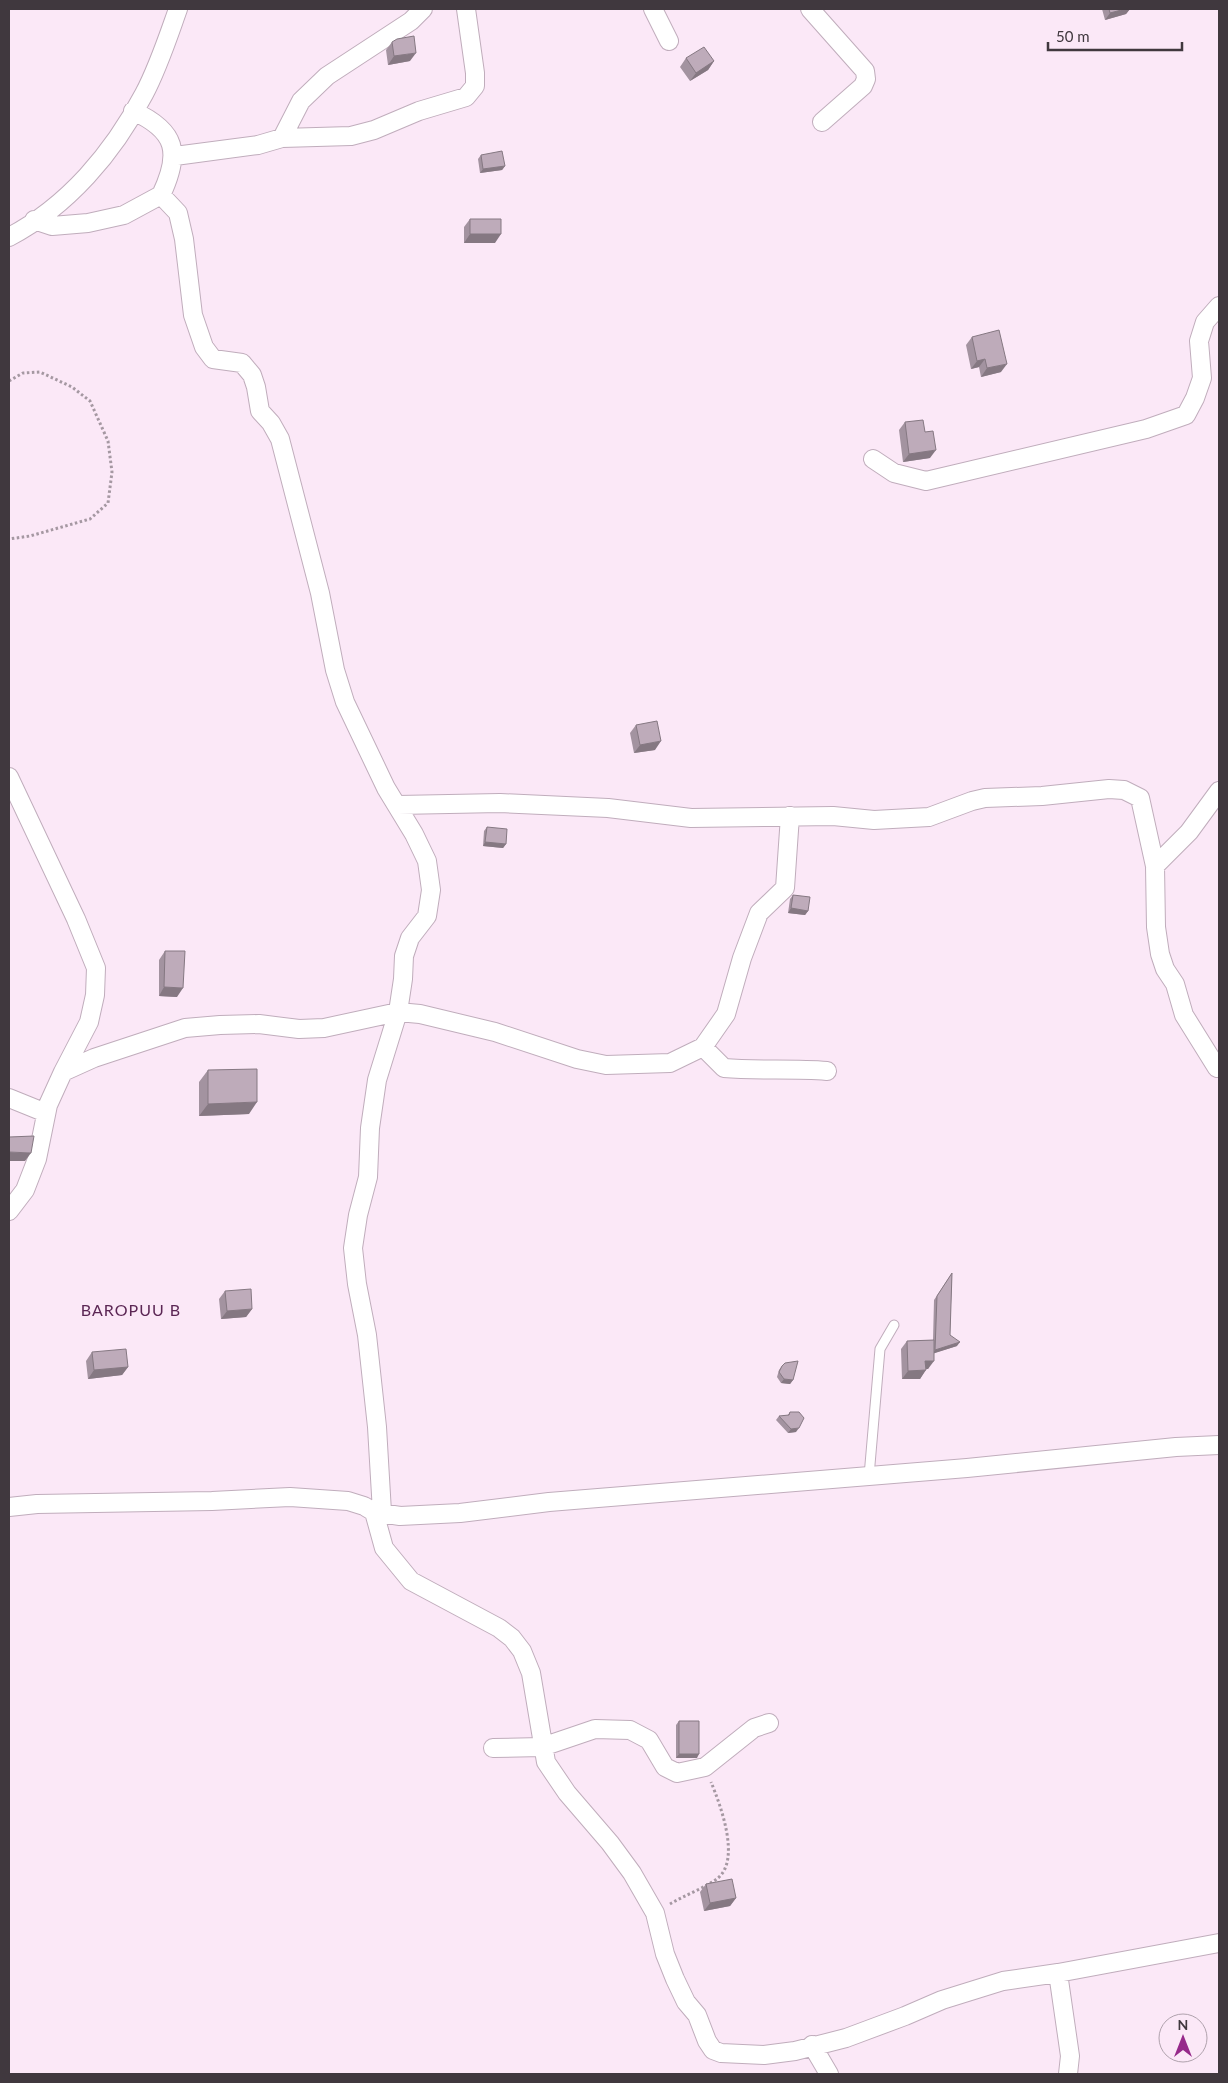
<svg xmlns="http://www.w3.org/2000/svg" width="1228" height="2083" viewBox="0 0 1228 2083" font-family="Lato,sans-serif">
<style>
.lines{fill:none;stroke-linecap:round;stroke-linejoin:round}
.lane-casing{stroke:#c0adbc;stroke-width:11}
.street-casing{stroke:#c0adbc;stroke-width:20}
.path{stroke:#a598a2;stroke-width:3;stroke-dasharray:2.5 2.5;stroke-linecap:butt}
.lane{stroke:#fff;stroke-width:9}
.street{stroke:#fff;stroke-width:18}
.wall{fill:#a393a0}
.shaded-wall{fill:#857882}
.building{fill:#beabba;stroke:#857882}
.labels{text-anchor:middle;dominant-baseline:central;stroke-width:4;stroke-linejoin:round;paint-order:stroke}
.quarter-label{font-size:16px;letter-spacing:1px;fill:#5b2654;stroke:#fbe8f7}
</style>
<rect width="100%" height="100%" fill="#fbe8f7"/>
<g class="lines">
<g class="lane-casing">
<path id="lane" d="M869,1476l11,-127 14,-24"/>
</g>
<g class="street-casing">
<path id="street" d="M653,9l16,32
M810,9l55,62 1,8 -3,7 -41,36
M282,138l69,-2 23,-6 45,-19 47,-14 9,-11v-13l-9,-64
M175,156l83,-11 24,-7 19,-37 26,-25 84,-55 12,-12
M161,195l17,18 6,26 9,76 11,32 9,12 29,4 10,12 4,12 4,24 11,12 9,16 40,154 15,77 10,32 41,86 28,46 13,27 4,29 -4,26 -17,22 -6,18 -1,23 -5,33 -21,68 -7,48 -2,49 -10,38 -5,33 4,36 10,51 10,92 5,85
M34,220l18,6 36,-3 36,-8 37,-20c20,-42 16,-64 -28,-84
M9,237c59,-31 104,-84 135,-143 14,-26 24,-57 34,-85
M873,459l21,14 32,8 220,-52 40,-14 9,-17 7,-20 -3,-37 6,-19 14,-16
M9,777l67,142 20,49 -1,27 -6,27 -26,50
M398,805l102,-2 108,5 83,10 142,-2 41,4 55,-3 43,-16 13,-3 57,-2 67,-7 15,1 16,8 15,68 1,61 4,27 5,15 10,15 9,31 33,53
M1155,866l34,-34 30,-41
M703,1047l21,21c35,3 69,0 103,3
M9,1098l37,15
M9,1211l16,-21 12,-31 11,-54 15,-33 31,-14 91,-30 35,-3 39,-1 40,5 25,-1 74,-16 22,2 75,18 82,27 29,6 64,-2 33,-16 23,-33 16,-56 17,-45 26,-25 5,-72
M9,1507l28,-3 175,-3 78,-4 58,4 16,5 10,6 26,4 60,-3 89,-11 418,-34 209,-21 43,-2
M374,1512l10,36 27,33 88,47 13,10 10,13 9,22 15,89 21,31 43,50 22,30 23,40 10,41 10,25 11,23 11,13 10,26 6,9 8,3 43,2 31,-4 51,-13 59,-22 37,-16 61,-19 55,-8 161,-30
M493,1748l49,-1 53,-18 35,1 19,10 16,27 12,6 28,-6 49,-39 15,-5
M1058,1973l12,83 -2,18
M812,2045l17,29"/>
</g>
<path class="path" d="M9,381l14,-8 17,-1 32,15 18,14 18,40 4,31 -4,31 -18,16 -60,17 -21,3
M670,1904c13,-8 37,-17 48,-26 23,-19 2,-74 -7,-96"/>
<use href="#lane" class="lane"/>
<use href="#street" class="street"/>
</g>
<path class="wall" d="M1102,9h28l-4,5 -21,6z
M392,42l18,19 -22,4 -2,-15z
M686,58l28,3 -6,9 -18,11 -10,-14z
M481,155l24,11 -3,4 -22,3 -2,-14z
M470,219l25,24h-31v-16z
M972,337l29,35 -20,5 -2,-10 -8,2 -5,-24z
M905,422l20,10 5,26 -27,4 -4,-32z
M636,725l19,25 -21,3 -4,-20z
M487,827l19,17 -3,4 -20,-2 1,-15z
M793,895l15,16 -3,4 -17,-2 2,-14z
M165,951l12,46 -18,-1v-36z
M208,1070l41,44 -50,2v-34z
M952,1273l-2,62 7,11 -23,7 -6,16h-2l-6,10h-18l-1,-30 6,-8 26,-1 1,-40z
M225,1291l27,18 -6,8 -25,2 -2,-20z
M92,1352l36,15 -6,8 -34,4 -2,-18z
M782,1366l11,14 -3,4 -9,-1 -4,-6 2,-7z
M790,1412l6,20 -8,1 -12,-13 3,-4h8z
M679,1721l18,37h-21v-33z
M706,1884l30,14 -6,8 -26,5 -4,-19z"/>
<path class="shaded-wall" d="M1125,9h5l-4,5 -21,6 5,-7z
M416,53l-6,8 -22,4 6,-9z
M714,61l-6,9 -18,11 6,-8z
M505,166l-3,4 -22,3 3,-4z
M470,234h31l-6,9h-31z
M985,359l-6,8 -8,2 6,-8z
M1007,364l-6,8 -20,5 6,-9z
M936,450l-6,8 -27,4 6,-8z
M661,741l-6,9 -21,3 6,-8z
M485,842l21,2 -3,4 -20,-2z
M791,908l17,3 -3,4 -17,-2z
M164,987l19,1 -6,9 -18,-1z
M257,1102l-8,12 -50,2 9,-12z
M9,1152l22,1 -6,8h-16z
M252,1309l-6,8 -25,2 6,-8z
M960,1342l-3,4 -25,8 3,-4z
M925,1361h9l-6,8h-9z
M128,1367l-6,8 -34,4 6,-9z
M926,1370l-6,9h-18l6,-8z
M784,1379l9,1 -3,4 -9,-1z
M799,1428l-3,4 -8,1 3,-4z
M679,1754h20l-2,4h-21z
M736,1898l-6,8 -26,5 6,-8z"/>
<path class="building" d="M1109,9h16l-15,4z
M414,36l2,17 -22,3 -2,-14 5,-3z
M704,47l10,14 -18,12 -10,-15z
M502,151l3,15 -22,3 -2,-14z
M470,219h31v15h-31z
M999,330l8,34 -20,4 -2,-9 -8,2 -5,-24z
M923,420l2,12 8,-1 3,19 -27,4 -4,-32z
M657,721l4,20 -21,4 -4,-20z
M487,827l20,2 -1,15 -21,-2z
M793,895l17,2 -2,14 -17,-3z
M165,951h20l-2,37 -19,-1z
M257,1069v33l-49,2v-34z
M34,1136l-3,17 -22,-1v-15z
M952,1273l-2,62 10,7 -25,8 2,-54z
M251,1289l1,20 -25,2 -2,-20z
M934,1340v21h-9l1,9 -18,1 -1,-30z
M126,1349l2,18 -34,3 -2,-18z
M798,1361l-5,19 -9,-1 -5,-7 3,-6 3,-3z
M790,1412h9l5,6 -5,10 -8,1 -12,-13 10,-1z
M679,1721h20v33h-20z
M732,1879l4,19 -26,5 -4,-19z"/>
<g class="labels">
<g class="quarter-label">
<text x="131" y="1309">BAROPUU B</text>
</g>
</g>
<rect width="1228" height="2083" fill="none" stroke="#40383e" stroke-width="20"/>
<g transform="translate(1183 2038)"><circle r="24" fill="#fbe8f7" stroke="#b0a2ad"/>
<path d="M0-4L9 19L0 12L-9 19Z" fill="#96298a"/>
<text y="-8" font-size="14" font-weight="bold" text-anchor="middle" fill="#40383e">N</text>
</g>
<path d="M1048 42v8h134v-8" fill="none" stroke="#40383e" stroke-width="2.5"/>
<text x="1056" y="42" font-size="15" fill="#40383e" stroke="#fbe8f7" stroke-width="4" paint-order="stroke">50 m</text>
</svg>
